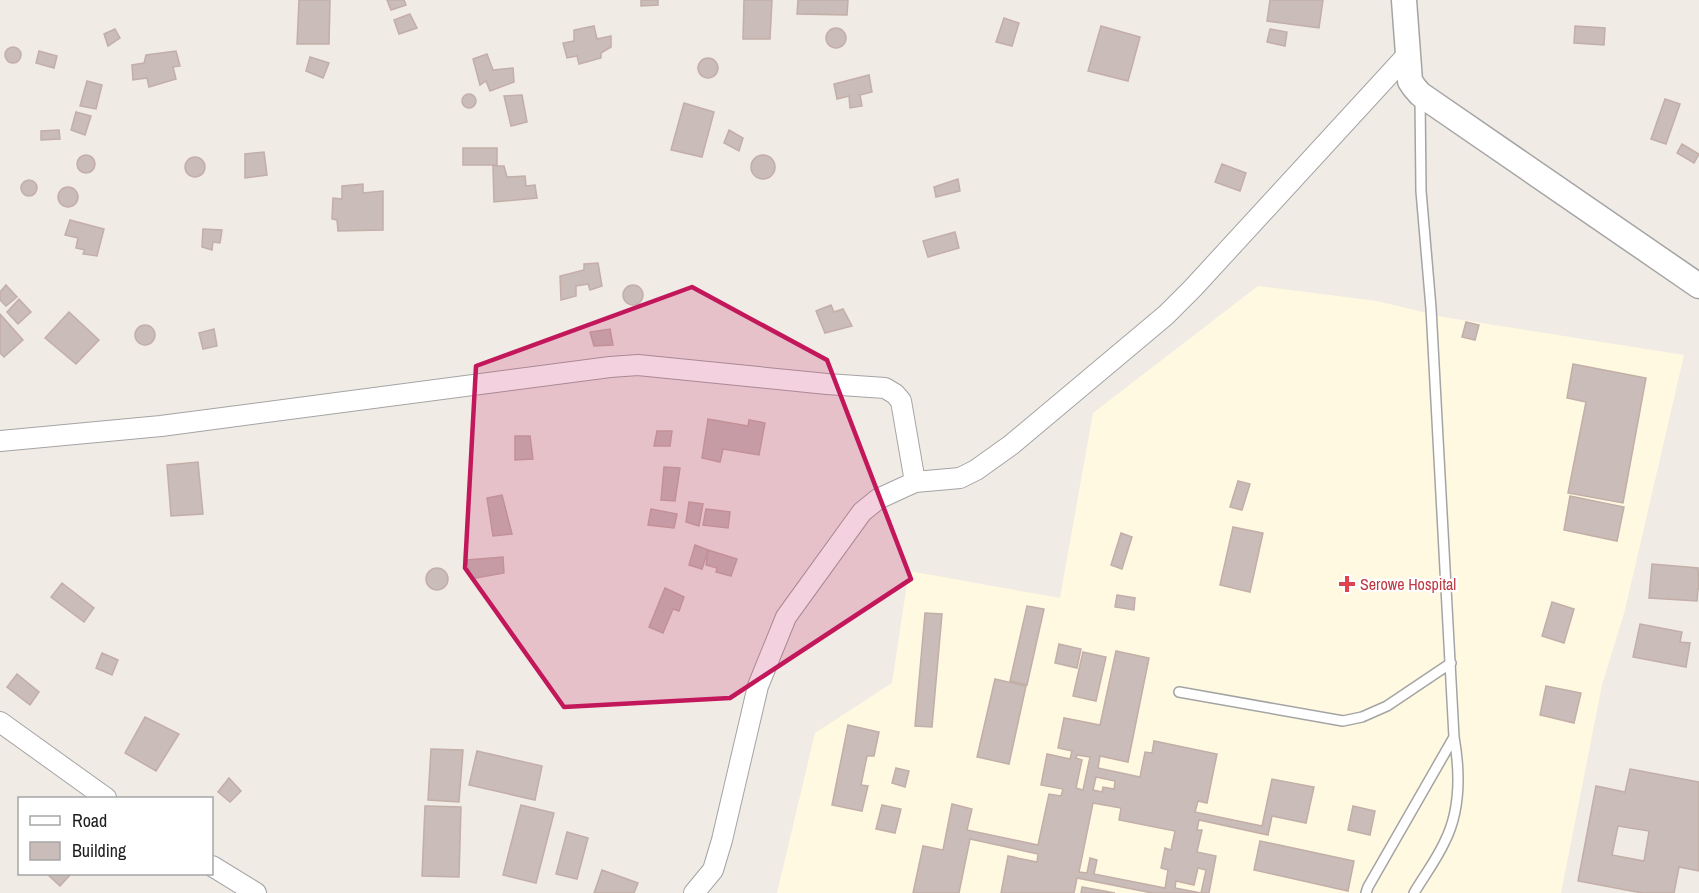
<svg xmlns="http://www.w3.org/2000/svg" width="1699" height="893" viewBox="0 0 1699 893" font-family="'Archivo Narrow',sans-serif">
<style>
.education{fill:#fff9e1}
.building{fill:#c9bcb9;stroke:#c3aea8;stroke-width:1.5;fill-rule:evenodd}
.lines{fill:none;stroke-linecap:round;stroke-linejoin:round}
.service-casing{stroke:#a4a4a4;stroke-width:12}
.minor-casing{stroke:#a4a4a4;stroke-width:22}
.tertiary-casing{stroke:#a4a4a4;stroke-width:27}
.service{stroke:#fff;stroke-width:9}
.minor{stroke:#fff;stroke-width:20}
.tertiary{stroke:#fff;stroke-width:24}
.marked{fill:#c2185b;fill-opacity:0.2;stroke:#c2185b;stroke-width:4.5;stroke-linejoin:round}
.health-dot{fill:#e0444e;stroke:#fff;stroke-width:2}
.labels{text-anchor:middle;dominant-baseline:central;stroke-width:4.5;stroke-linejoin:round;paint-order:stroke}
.health-label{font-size:16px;fill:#be3a42;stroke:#fff;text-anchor:start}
</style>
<rect width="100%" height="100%" fill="#f1ebe6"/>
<path class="education" d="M1258,286l119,15 66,16 241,38 -59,255 -23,75 -41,208h-784l38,-160 77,-50 17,-112 151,27 33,-185z"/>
<path class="building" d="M299,0h31l-1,44h-32z
M387,0h17l2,5 -15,5z
M641,0h17v5l-17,1z
M744,0h28l-2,39h-27z
M798,0h50l-1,15 -50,-1z
M1270,0h53l-4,28 -52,-7z
M410,14l7,14 -18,6 -5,-14z
M1004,18l15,5 -7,23 -16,-4z
M594,26l3,13 14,-3v11l-10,6v5l-22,6 -2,-8 -10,2 -4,-15 11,-2v-11z
M1101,26l39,11 -12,44 -40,-10z
M1575,26l30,2 -1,17 -30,-2z
M826 38a10 10 0 1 1 20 0a10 10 0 1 1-20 0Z
M115,29l5,9 -12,8 -4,-12z
M1270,29l17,3 -2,14 -18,-4z
M5 55a8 8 0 1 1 16 0a8 8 0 1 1-16 0Z
M39,51l18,5 -3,12 -18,-5z
M176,51l4,15 -7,1 3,12 -27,8 -2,-9 -14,2 -1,-15 12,-2 2,-8z
M487,54l6,16 20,-2 1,14 -24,9 -4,-10 -6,4 -7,-26z
M310,57l19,6 -6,15 -17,-7z
M698 68a10 10 0 1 1 20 0a10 10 0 1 1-20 0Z
M869,75l3,17 -12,3 2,11 -12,2 -1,-12 -12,3 -3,-15z
M87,81l15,4 -6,24 -16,-3z
M462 101a7 7 0 1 1 14 0a7 7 0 1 1-14 0Z
M522,95l5,27 -16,4 -7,-30z
M1665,99l15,5 -14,40 -15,-5z
M684,103l30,9 -12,45 -31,-7z
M76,112l15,4 -6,19 -14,-5z
M59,130l1,9 -19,1v-9z
M729,130l14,8 -4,13 -15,-8z
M1682,144l17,10 -5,9 -17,-10z
M463,148h34v17h-34z
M264,152l3,23 -22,3v-24z
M77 164a9 9 0 1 1 18 0a9 9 0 1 1-18 0Z
M751 167a12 12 0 1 1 24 0a12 12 0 1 1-24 0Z
M185 167a10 10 0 1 1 20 0a10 10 0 1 1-20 0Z
M1222,164l24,9 -6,18 -25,-9z
M493,166h11l3,11 18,-1 1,10 9,-1 2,13 -43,4z
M958,179l2,12 -24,6 -2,-10z
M21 188a8 8 0 1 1 16 0a8 8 0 1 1-16 0Z
M363,184v9l20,-2v39l-45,1 -1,-11 -5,-1 1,-21 9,1v-13z
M58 197a10 10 0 1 1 20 0a10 10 0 1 1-20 0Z
M70,220l34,9 -7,27 -14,-2 2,-4 -9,-2 2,-10 -13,-3z
M203,229l19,1 -2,13 -7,-1 -1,8 -10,-3z
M955,232l4,16 -31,9 -5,-16z
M598,263l4,23 -12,4 -2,-6 -12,2v10l-15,4 -1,-24 24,-6v-6z
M6,285l11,12 -11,9 -6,-6v-8z
M623 295a10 10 0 1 1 20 0a10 10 0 1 1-20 0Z
M19,299l12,13 -13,12 -11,-12z
M831,305l3,7 9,-3 9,17 -27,7 -9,-22z
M69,312l30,28 -23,24 -31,-26z
M0,314l23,26 -19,17 -4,-4z
M1466,322l13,3 -4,15 -13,-3z
M135 335a10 10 0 1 1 20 0a10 10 0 1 1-20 0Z
M214,329l3,17 -14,3 -4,-16z
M610,329l3,16 -19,1 -4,-14z
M1573,364l73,14 -23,125 -55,-10 18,-91 -19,-4z
M708,419l40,7 1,-6 16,3 -6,32 -36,-6 -3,13 -18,-4z
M657,431h15l-2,15h-16z
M515,436h15l3,23 -18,1z
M198,462l5,52 -32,2 -4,-51z
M664,467l16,1 -5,33 -14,-1z
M1238,481l12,3 -8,26 -12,-3z
M502,495l10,39 -19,2 -6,-38z
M1570,496l54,11 -7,34 -53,-11z
M689,502l14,2 -4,22 -13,-4z
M651,509l26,5 -3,14 -26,-3z
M706,509l24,3 -2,16 -25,-3z
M1233,527l30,6 -13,59 -30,-7z
M1121,533l11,4 -10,32 -11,-4z
M695,545l13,5 -6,19 -13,-4z
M708,550l29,9 -6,17 -15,-4 1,-4 -11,-3z
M503,557l1,16 -33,6 -4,-19z
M1652,564l46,4 1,21h-1l-1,12 -48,-3z
M426 579a11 11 0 1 1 22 0a11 11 0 1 1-22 0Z
M62,583l32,25 -10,14 -33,-25z
M665,588l19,9 -5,14 -6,-2 -10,24 -14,-6z
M1117,595l18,3 -1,12 -19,-3z
M1552,602l22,7 -10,34 -22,-7z
M1027,606l17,3 -17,76 -17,-4z
M925,613l17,1 -10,113 -17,-1z
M1640,624l42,8 -2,10 10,1 -4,24 -53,-10z
M1059,644l22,5 -4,19 -22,-5z
M1116,651l33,7 -21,104 -28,-6 -2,12 42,9 5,-25 7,1 2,-12 63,13 -10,49 -9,-2 -3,11 67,14 10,-47 42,8 -8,36 -34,-7 -4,19 -69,-15 -2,10h5l-5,22 19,4 -7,37h-57l-75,-15 -3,15h-73l7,-37 29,6 1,-8 -68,-15 -11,54h-46l10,-47 20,4 9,-46 20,5 -5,21 71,15 11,-51 12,2 2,-7 -22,-4 6,-31 23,5 2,-8 -14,-3 6,-30 36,7zM1077,755l13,2 -7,33 -7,-2 6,-28 -6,-2zM1096,777l19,4 -1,8 -11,-2 -1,5 -9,-2zM1093,803l28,5 -2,12 56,11 -4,19 -6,-2 -4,20 7,2 -3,18 -71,-14 3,-14 -7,-2 -3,15 -8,-1zM1198,868l8,2 -5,23 -26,-5 1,-7 18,4z
M1083,652l23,5 -10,44 -23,-5z
M102,653l16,7 -6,15 -16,-7z
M17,674l22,18 -9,13 -23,-18z
M995,679l31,7 -17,78 -32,-7z
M1546,686l35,7 -7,30 -34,-8z
M145,717l34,17 -23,37 -31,-18z
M848,725l31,7 -5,24h-7l-6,29 7,1 -6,25 -30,-6z
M431,749l32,1 -4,52 -31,-2z
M477,751l65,15 -7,34 -66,-15z
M896,768l13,3 -4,16 -13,-4z
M1630,769l69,13v89l-20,-4 -5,26h-32l-64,-12 18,-95 29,6zM1618,826l31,5 -5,30 -32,-6z
M229,778l12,13 -11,11 -12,-10z
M521,805l33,8 -18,70 -33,-8z
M882,805l19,4 -6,24 -19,-4z
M425,806l36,1 -2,70 -37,-1z
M1353,806l22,5 -5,24 -22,-5z
M567,832l21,6 -11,41 -21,-5z
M1260,841l94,20 -6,30 -94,-21z
M602,870l36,13 -4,10h-40z
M47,874h24l-11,12z
M1082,887l33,6h-34z"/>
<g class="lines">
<g class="service-casing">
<path id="service" d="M1179,692l164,29 19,-4 25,-11 64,-43
M1366,893l2,-6 86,-150
M1414,893c10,-17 23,-34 31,-52 16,-32 15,-70 9,-104l-23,-429 -10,-117 -1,-95"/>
</g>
<g class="minor-casing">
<path id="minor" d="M0,441l161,-15 449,-59 28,-2 189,19 58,4 10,6 6,7 14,81
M0,722l106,76
M212,866l44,27
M694,893l19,-23 9,-30 36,-154 28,-69 76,-105 16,-13 37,-17 45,-4 16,-8 35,-25 155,-130 27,-27 215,-234"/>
</g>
<g class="tertiary-casing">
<path id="tertiary" d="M1404,0l6,81 4,6 6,7 279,192"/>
</g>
<use href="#service" class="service"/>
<use href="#minor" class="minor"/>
<use href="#tertiary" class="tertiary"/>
</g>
<path class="marked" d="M692,287l135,73 84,219 -181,119 -166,9 -99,-139 11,-202z"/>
<path class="health-dot" d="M1344 575h6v6h6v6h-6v6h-6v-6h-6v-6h6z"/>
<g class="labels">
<g class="health-label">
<text x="1360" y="584">Serowe Hospital</text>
</g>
</g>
<rect x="18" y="797" width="195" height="78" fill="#ffffff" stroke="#a6a6a6" stroke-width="1.5"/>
<rect x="30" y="816" width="30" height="9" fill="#ffffff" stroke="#a6a6a6" stroke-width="1.5"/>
<text x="72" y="827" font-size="18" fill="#202020">Road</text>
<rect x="30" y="842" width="30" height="18" fill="#c9bcb9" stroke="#a6a6a6" stroke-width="1.5"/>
<text x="72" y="857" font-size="18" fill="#202020">Building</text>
</svg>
